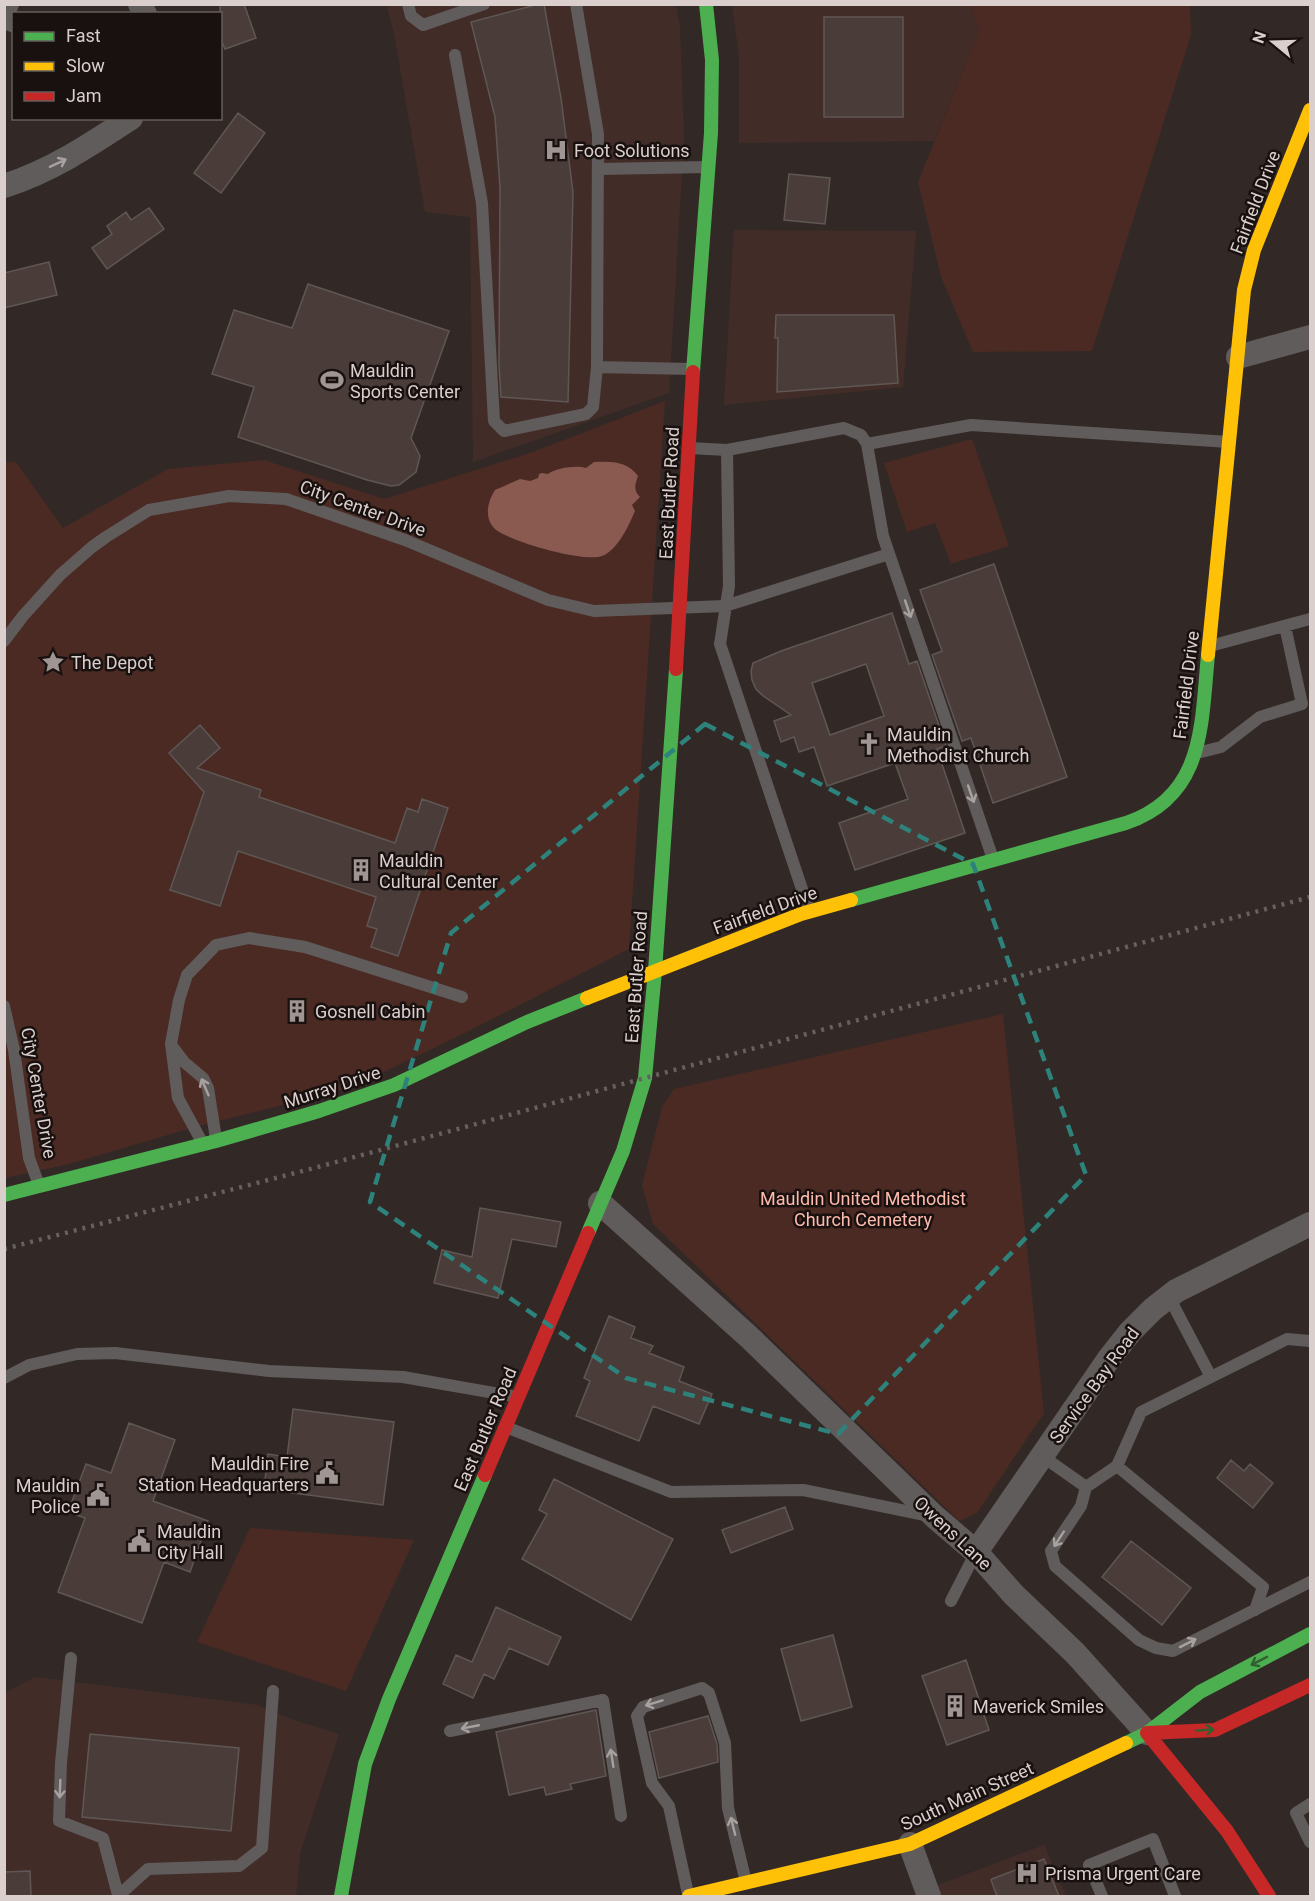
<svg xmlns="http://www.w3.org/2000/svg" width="1315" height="1901" viewBox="0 0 1315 1901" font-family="Roboto,sans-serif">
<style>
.built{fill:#422c28}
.green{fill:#4a2a23}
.water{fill:#8a5950}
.building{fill:#4a3d39;stroke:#5f5755;stroke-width:1.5;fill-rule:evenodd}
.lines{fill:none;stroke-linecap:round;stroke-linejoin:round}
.lane{stroke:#605c5b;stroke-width:12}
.street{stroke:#605c5b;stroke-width:24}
.fast{stroke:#4caf50;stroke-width:14}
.slow{stroke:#ffc107;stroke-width:14}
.jam{stroke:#c62828;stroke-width:14}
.rail{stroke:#66605f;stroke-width:4.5;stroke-dasharray:3 6;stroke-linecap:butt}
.oneway{stroke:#a9a19f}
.oneway2{stroke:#326030}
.marked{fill:none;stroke:#2d837c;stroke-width:4.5;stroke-dasharray:12 8;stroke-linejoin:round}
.labels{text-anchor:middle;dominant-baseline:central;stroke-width:5;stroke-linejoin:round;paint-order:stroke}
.poi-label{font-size:18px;fill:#dacfcd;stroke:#18110f;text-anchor:start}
.street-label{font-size:18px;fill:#dacfcd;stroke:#18110f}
.park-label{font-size:18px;fill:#febaac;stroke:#18110f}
</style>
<rect width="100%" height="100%" fill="#322926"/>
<path class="built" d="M387,5h289l4,23 4,111 -15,254 -196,69 -3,-245 -45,-5 -30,-173z
M732,5h239l8,26 -45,110 -195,2v-88z
M734,230l182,1 -13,156 -179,18z
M35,1677l222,28 37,15 45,14 -39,119 -4,43h-291v-203z
M1044,1845l22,51h-157z"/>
<path class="green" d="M971,5h219l1,30 -99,316 -119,1 -32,-75 -23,-95 61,-151z
M665,401l-5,81 2,8 -3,5 -30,454 -164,84 -114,55 -156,39 -126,37 -64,14 -1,-715 12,-1 47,66 105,-59 96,-9 120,39 149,-47z
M972,439l37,107 -58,18 -16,-41 -28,9 -23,-69z
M1003,1014l41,399 -67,100 -18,8 -306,-297 -11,-39 20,-78 12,-18z
M250,1528l164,12 -68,151 -149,-49z"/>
<path class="water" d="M594,462c18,-1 33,-1 44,14 -3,9 -5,14 2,21l-8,8 3,6c-6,14 -17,39 -33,45 -17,7 -94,-15 -107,-27 -11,-11 -8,-27 0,-39l25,-11 10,2 8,-3 1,-4 3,-1 6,1c8,-6 28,-9 38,-6z"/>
<path class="building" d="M220,4h24l12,34 -31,11 -5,-12z
M539,4h5l17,94 12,94 -5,210 -67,-5 -2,-32 1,-177 -5,-71 -24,-95z
M824,17h79v100h-79z
M238,113l27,20 -44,60 -27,-20z
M789,174l41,4 -5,46 -41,-4z
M149,208l15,21 -57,40 -15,-21 20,-14 -5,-8 19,-14 5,8z
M49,262l8,33 -53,13v-35z
M308,284l141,47 -38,107 9,18 -4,16 -17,13 -8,1 -24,-6 -129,-43 16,-50 -42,-13 22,-64 58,18z
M776,315h118l4,68 -121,9 1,-54h-3z
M994,564l73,213 -74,26 -22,-65 -9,3 -30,-86 10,-4 -22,-61z
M892,613l17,51 8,-3 29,85 -9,3 28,84 -110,37 -16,-47 69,-24 -13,-36 -68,23 -13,-39 -15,5 -5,-15 -13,5 -7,-21 17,-6 -29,-20 -6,-6 -4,-9 -1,-9 2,-8 28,-12zM866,664l18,52 -54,19 -18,-52z
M200,725l20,23 -23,20 64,22 -2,7 136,46 12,-35 11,4 4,-13 26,9 -50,148 -27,-9 6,-18 -10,-3 9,-29 -138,-46 -18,55 -50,-16 34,-98 -35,-39z
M480,1208l81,14 -5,25 -44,-8 -14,59 -64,-15 8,-33 30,7z
M609,1316l26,11 -4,11 22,8 -4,7 35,14 -5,14 33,13 -13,30 -46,-18 -14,35 -63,-25 14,-35 -6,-3z
M293,1409l101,13 -11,83 -119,-16 4,-35 19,3z
M129,1423l46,17 -22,61 55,20 -18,51 -26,-10 -22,61 -84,-31 27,-74 -17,-6 18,-48 25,9z
M1231,1460l13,11 6,-7 23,19 -20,25 -36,-30z
M554,1479l119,60 -42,81 -109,-61 25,-45 -8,-4z
M785,1507l8,22 -62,24 -9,-23z
M1131,1541l60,47 -29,37 -60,-48z
M496,1607l65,30 -13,28 -39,-17 -15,31 -10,-5 -11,24 -30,-14 13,-29 16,7z
M833,1635l19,72 -51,14 -20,-72z
M966,1660l23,70 -42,15 -25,-69z
M596,1710l10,66 -36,8 2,5 -26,6 -2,-8 -35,8 -13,-63z
M708,1716l9,28 1,18 -59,16 -10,-46z
M90,1734l149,14 -8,83 -149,-14z
M1044,1859l15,37h-62l-6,-16 1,-1z
M30,1871l1,25h-27v-24z"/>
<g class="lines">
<path class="lane" d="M408,4l3,12 12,9 61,-21
M4,23l10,4
M455,55l27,148 12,218 10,10 82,-17 7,-7 4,-40 1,-233 -22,-130
M598,169l110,-2
M597,367l95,2
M867,444l104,-19 258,17
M689,448l38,2 2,136 -9,58 89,266
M727,450l117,-22 17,7 6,9 16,92 110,323
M4,641l19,-25 37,-41 32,-28 14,-10 43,-27 80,-14 57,3 119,41 143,60 46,11 131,-5 164,-52
M1210,646l100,-27
M1197,753l24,-6 39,-30 42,-13 -17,-78
M4,1006l10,44 15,108 10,27
M171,1045l13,17 19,16 5,10 8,51
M202,1142l-24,-44 -7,-54 8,-44 8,-25 29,-30 33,-7 56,9 157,50
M1169,1297l42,80
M1310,1341l-23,-2 -146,73 -24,54 -31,21 -5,19 -30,45 4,15 84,74 17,8 17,3 137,-69
M4,1378l25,-13 48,-11 38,-1 154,18 134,6 114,20
M506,1427l165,65 132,-2 127,26
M1042,1456l44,31
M1117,1466l146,121 -8,23
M951,1601l25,-49
M71,1658l-10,105 -2,58 44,17 15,57
M450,1731l153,-31 18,116
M1310,1804l-14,9 14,29
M688,1894l-19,-88 -17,-23 -15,-67 6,-9 59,-19 7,5 16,50 3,65 18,74
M118,1896l30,-27 91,-3 23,-18 11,-157
M1102,1896l-13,-31 64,-26 22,57"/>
<path class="street" d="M140,4l5,10
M4,9l3,-5
M4,186c47,-15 86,-41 127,-68
M1238,357l72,-20
M600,1203l149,134 186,180 41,35 38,43 61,58 72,80
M976,1552l132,-192 22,-28 23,-23 23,-18 134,-67
M910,1844l19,52"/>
<path class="fast" d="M693,372l18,-239 1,-73 -6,-56
M851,900l275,-77c79,-27 75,-98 82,-168
M4,1195l212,-54 103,-30 75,-26 133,-63 60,-24
M588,1233l35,-82 22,-73 10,-107 21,-302
M1126,1743l21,-10 53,-41 110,-58
M341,1896l24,-132 24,-65 96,-224"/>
<path class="slow" d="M1208,655l36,-365 10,-40 56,-140
M587,998l214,-84 50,-14
M689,1896l221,-52 216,-101"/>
<path class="jam" d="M676,669l17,-297
M485,1475l103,-242
M1147,1733l80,98 42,65
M1147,1733l68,-3 95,-45"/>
<path class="rail" d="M4,1249l314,-82 992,-270"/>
</g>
<defs><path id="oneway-shaft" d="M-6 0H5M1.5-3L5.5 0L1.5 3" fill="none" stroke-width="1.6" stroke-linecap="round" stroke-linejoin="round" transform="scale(1.5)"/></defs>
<g class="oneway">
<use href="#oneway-shaft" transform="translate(58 163) rotate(-25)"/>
<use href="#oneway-shaft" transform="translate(908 609) rotate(71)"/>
<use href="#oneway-shaft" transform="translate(971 794) rotate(71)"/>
<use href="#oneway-shaft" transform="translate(205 1087) rotate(-113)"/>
<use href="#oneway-shaft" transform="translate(1059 1539) rotate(123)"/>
<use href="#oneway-shaft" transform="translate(1188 1643) rotate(-27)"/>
<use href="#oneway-shaft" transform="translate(654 1703) rotate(163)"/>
<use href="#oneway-shaft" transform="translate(470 1727) rotate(169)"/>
<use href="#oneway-shaft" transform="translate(612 1758) rotate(-99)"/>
<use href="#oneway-shaft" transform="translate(60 1789) rotate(92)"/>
<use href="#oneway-shaft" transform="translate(733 1826) rotate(-104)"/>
</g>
<g class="oneway2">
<use href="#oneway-shaft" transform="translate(1259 1661) rotate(153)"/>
<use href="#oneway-shaft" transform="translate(1205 1730) rotate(-4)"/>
</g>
<path class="marked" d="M705,724l268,140 113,311 -248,259 -212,-56 -256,-176 81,-269z"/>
<defs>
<g id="hospital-bare" transform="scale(1.8)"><path d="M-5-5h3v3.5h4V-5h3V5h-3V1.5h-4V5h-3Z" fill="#9f9593" stroke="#18110f" stroke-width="2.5" paint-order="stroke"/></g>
<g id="stadium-bare" transform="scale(1.8)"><path d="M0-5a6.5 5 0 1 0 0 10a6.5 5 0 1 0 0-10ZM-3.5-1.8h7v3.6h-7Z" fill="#9f9593" stroke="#18110f" stroke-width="2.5" paint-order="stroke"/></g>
<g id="sight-bare" transform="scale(1.8)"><path d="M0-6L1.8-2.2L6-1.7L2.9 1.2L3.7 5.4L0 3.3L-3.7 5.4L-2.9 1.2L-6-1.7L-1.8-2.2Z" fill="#9f9593" stroke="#18110f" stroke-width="2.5" paint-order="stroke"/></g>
<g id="church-bare" transform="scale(1.8)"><path d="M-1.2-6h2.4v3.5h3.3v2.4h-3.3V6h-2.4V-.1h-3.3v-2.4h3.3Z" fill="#9f9593" stroke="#18110f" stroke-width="2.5" paint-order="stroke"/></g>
<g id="building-bare" transform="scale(1.8)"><path d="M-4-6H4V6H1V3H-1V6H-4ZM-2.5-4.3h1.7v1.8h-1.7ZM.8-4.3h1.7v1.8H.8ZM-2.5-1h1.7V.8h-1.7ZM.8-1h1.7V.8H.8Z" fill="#9f9593" stroke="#18110f" stroke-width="2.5" paint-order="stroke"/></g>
<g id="civic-bare" transform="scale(1.8)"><path d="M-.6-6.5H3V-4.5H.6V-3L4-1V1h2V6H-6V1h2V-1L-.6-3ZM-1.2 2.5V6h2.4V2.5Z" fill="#9f9593" stroke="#18110f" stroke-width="2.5" paint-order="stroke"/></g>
</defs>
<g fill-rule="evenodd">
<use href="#hospital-bare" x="556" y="150"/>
<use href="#stadium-bare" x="332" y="380"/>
<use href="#sight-bare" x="53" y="662"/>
<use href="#church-bare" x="869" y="744"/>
<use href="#building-bare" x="361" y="870"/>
<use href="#building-bare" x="297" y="1011"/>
<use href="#civic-bare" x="327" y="1473"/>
<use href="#civic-bare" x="98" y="1495"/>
<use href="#civic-bare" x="139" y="1541"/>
<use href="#building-bare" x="955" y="1706"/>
<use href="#hospital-bare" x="1027" y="1873"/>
</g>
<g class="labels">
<g class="poi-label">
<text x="574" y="150">Foot Solutions</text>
<text x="350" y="370">Mauldin<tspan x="350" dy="21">Sports Center</tspan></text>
<text x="71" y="662">The Depot</text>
<text x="887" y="734">Mauldin<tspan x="887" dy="21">Methodist Church</tspan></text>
<text x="379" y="860">Mauldin<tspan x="379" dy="21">Cultural Center</tspan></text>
<text x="315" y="1011">Gosnell Cabin</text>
<text x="309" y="1463" text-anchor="end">Mauldin Fire<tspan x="309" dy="21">Station Headquarters</tspan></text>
<text x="80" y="1485" text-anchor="end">Mauldin<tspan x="80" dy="21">Police</tspan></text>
<text x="157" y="1531">Mauldin<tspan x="157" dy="21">City Hall</tspan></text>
<text x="973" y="1706">Maverick Smiles</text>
<text x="1045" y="1873">Prisma Urgent Care</text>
</g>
<g class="street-label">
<text transform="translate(1255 202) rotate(-69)">Fairfield Drive</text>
<text transform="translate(669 493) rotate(-87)">East Butler Road</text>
<text transform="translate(363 508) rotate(20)">City Center Drive</text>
<text transform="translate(1186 685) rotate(-83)">Fairfield Drive</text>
<text transform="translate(765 910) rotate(-20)">Fairfield Drive</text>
<text transform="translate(636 977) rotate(-86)">East Butler Road</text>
<text transform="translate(332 1087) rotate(-18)">Murray Drive</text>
<text transform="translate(39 1093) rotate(80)">City Center Drive</text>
<text transform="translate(1094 1385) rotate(-54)">Service Bay Road</text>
<text transform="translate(485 1429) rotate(-67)">East Butler Road</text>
<text transform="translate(953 1533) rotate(43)">Owens Lane</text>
<text transform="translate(967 1796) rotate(-24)">South Main Street</text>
</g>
<g class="park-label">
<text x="863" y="1198">Mauldin United Methodist<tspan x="863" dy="21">Church Cemetery</tspan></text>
</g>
</g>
<rect width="1315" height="1901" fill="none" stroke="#dacfcd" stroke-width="12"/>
<rect x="12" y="12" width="210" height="108" fill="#18110f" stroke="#665d5b" stroke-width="1.5"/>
<rect x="24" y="32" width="30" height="9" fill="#4caf50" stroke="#665d5b" stroke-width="1.5"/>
<text x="66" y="42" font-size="18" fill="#dacfcd">Fast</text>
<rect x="24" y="62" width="30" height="9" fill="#ffc107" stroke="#665d5b" stroke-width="1.5"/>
<text x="66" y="72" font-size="18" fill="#dacfcd">Slow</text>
<rect x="24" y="92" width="30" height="9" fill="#c62828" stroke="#665d5b" stroke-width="1.5"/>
<text x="66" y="102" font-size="18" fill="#dacfcd">Jam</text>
<g transform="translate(1273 42) rotate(289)" stroke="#18110f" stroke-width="4.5" paint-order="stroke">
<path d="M0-4.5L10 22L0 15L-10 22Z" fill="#dacfcd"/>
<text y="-9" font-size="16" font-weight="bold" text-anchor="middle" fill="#dacfcd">N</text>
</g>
</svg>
